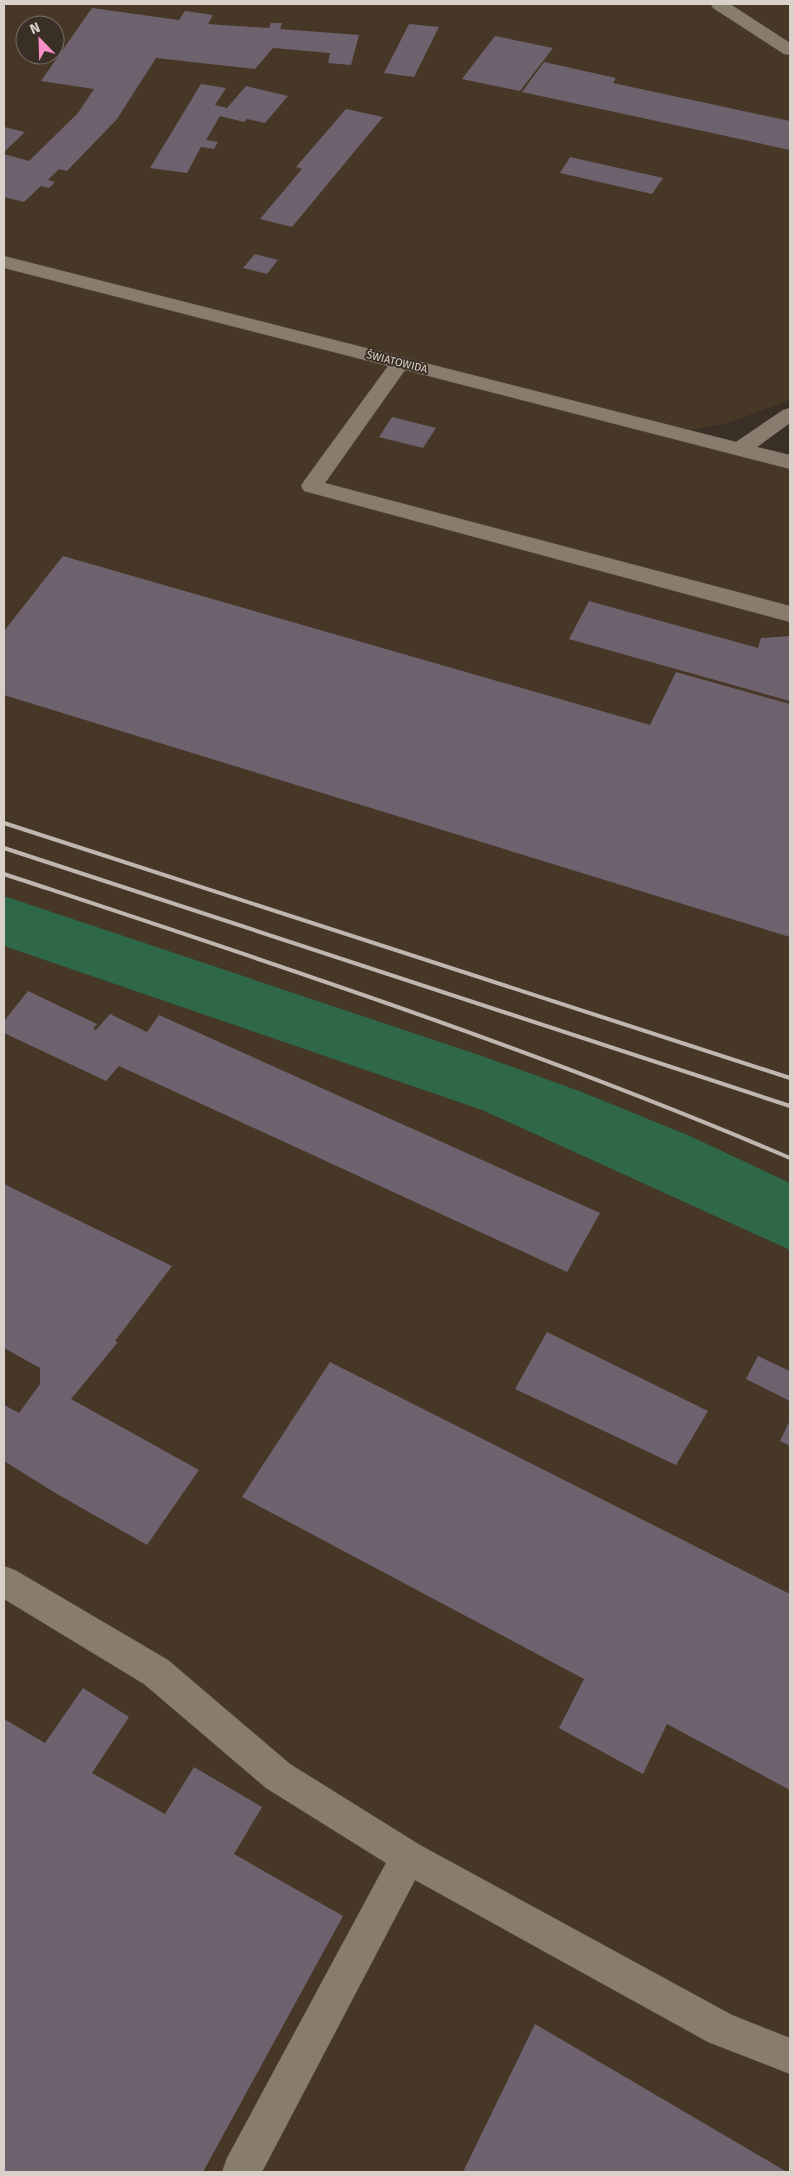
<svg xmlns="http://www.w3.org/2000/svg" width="794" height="2176" viewBox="0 0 794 2176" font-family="'Fira Sans',sans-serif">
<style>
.built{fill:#473727;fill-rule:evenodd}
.green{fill:#2f6847}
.building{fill:#6e626f}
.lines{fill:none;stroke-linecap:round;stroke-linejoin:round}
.minor-casing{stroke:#544b41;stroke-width:1}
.minor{fill:#897c6f;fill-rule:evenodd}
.rail{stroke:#bfb7af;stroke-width:4}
.labels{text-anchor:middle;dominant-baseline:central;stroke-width:4;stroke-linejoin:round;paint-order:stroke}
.far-street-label{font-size:11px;fill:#d8d0c9;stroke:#3a2f24}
</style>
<rect width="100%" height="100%" fill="#3a2f24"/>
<path class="built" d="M4,4h786v396l-65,24 -51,8 116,30v721l-100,-47 -108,-44 -100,-36 -478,-160zM25,25h30v30h-30z
M4,946l478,164 308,140v922h-786z"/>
<path class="green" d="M4,896l478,160 100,36 108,44 100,47v67l-308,-140 -478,-164z"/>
<path class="building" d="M92,8l87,12 6,-9 28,4 -5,9 61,4 2,-5h11l-2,6 79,6 -8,30 -23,-2 2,-10 -57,-5 -18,21 -99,-11 -39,61 -50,52 -8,-2 -11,11 7,2 -6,6 -8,-2 -17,16 -20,-5v-43l25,7 49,-48 16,-24 -53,-8z
M409,24l30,3 -25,50 -30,-4z
M495,36l58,12 -33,43 -58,-12z
M544,62l72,16 -3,5 177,38v29l-268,-58z
M201,84l25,4 -11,17 12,3 19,-22 42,10 -23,27 -18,-4 -3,3 -24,-6 -14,24 12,2 -4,7 -13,-2 -14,26 -37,-5z
M346,109l37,8 -91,110 -32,-8 42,-50 -6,-2z
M4,127l21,5 -21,20z
M570,157l93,21 -11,16 -92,-21z
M255,254l23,6 -11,14 -24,-6z
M392,417l44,11 -13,20 -44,-11z
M63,556l587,169 26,-53 114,32v233l-786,-242v-64z
M589,601l169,47 3,-10 29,-2v65l-221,-62z
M28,991l69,33 -4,5 3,1 14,-16 37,18 12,-17 441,198 -33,59 -448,-206 -13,15 -102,-48v-12z
M4,1184l168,82 -57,75 3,1 -47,57 128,71 -52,75 -90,-51 -53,-33v-56l15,8 21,-29v-16l-36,-20z
M547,1332l161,79 -32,54 -161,-76z
M758,1356l32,15v30l-44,-22z
M330,1362l460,232v196l-123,-66 -24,50 -84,-46 25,-49 -342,-182z
M790,1420v26l-10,-5z
M83,1688l46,29 -37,56 73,41 29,-47 68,40 -28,47 109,62 -140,256h-199v-453l41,24z
M535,2024l252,148h-324z"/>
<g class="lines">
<g class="minor-casing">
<path id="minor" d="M711,4h19l60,39v12l-6,-1 -71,-46z
M4,256l732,186 47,-32 7,-2v15l-33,24 33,8v14l-385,-99 -80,113 465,123v16l-486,-131 -3,-5 3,-5 84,-115 -384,-98z
M4,1566l11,4 153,90 122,104 130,81 312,170 58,23v36l-82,-32 -293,-162 -153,292h-40l5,-14 159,-295 -120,-75 -122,-104 -140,-85z"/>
</g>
<use href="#minor" class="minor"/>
<path class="rail" d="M4,823l786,255
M4,848l786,258
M4,874c265,88 529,174 786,284"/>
</g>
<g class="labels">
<g class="far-street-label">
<text transform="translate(397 362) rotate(14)">ŚWIATOWIDA</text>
</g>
</g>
<rect width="794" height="2176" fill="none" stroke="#d8d0c9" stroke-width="10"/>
<g transform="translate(40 40) rotate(337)"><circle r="24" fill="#3a2f24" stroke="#796f66"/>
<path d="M0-4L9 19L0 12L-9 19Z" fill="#f98fc9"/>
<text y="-8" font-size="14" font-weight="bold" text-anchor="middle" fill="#d8d0c9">N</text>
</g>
</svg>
